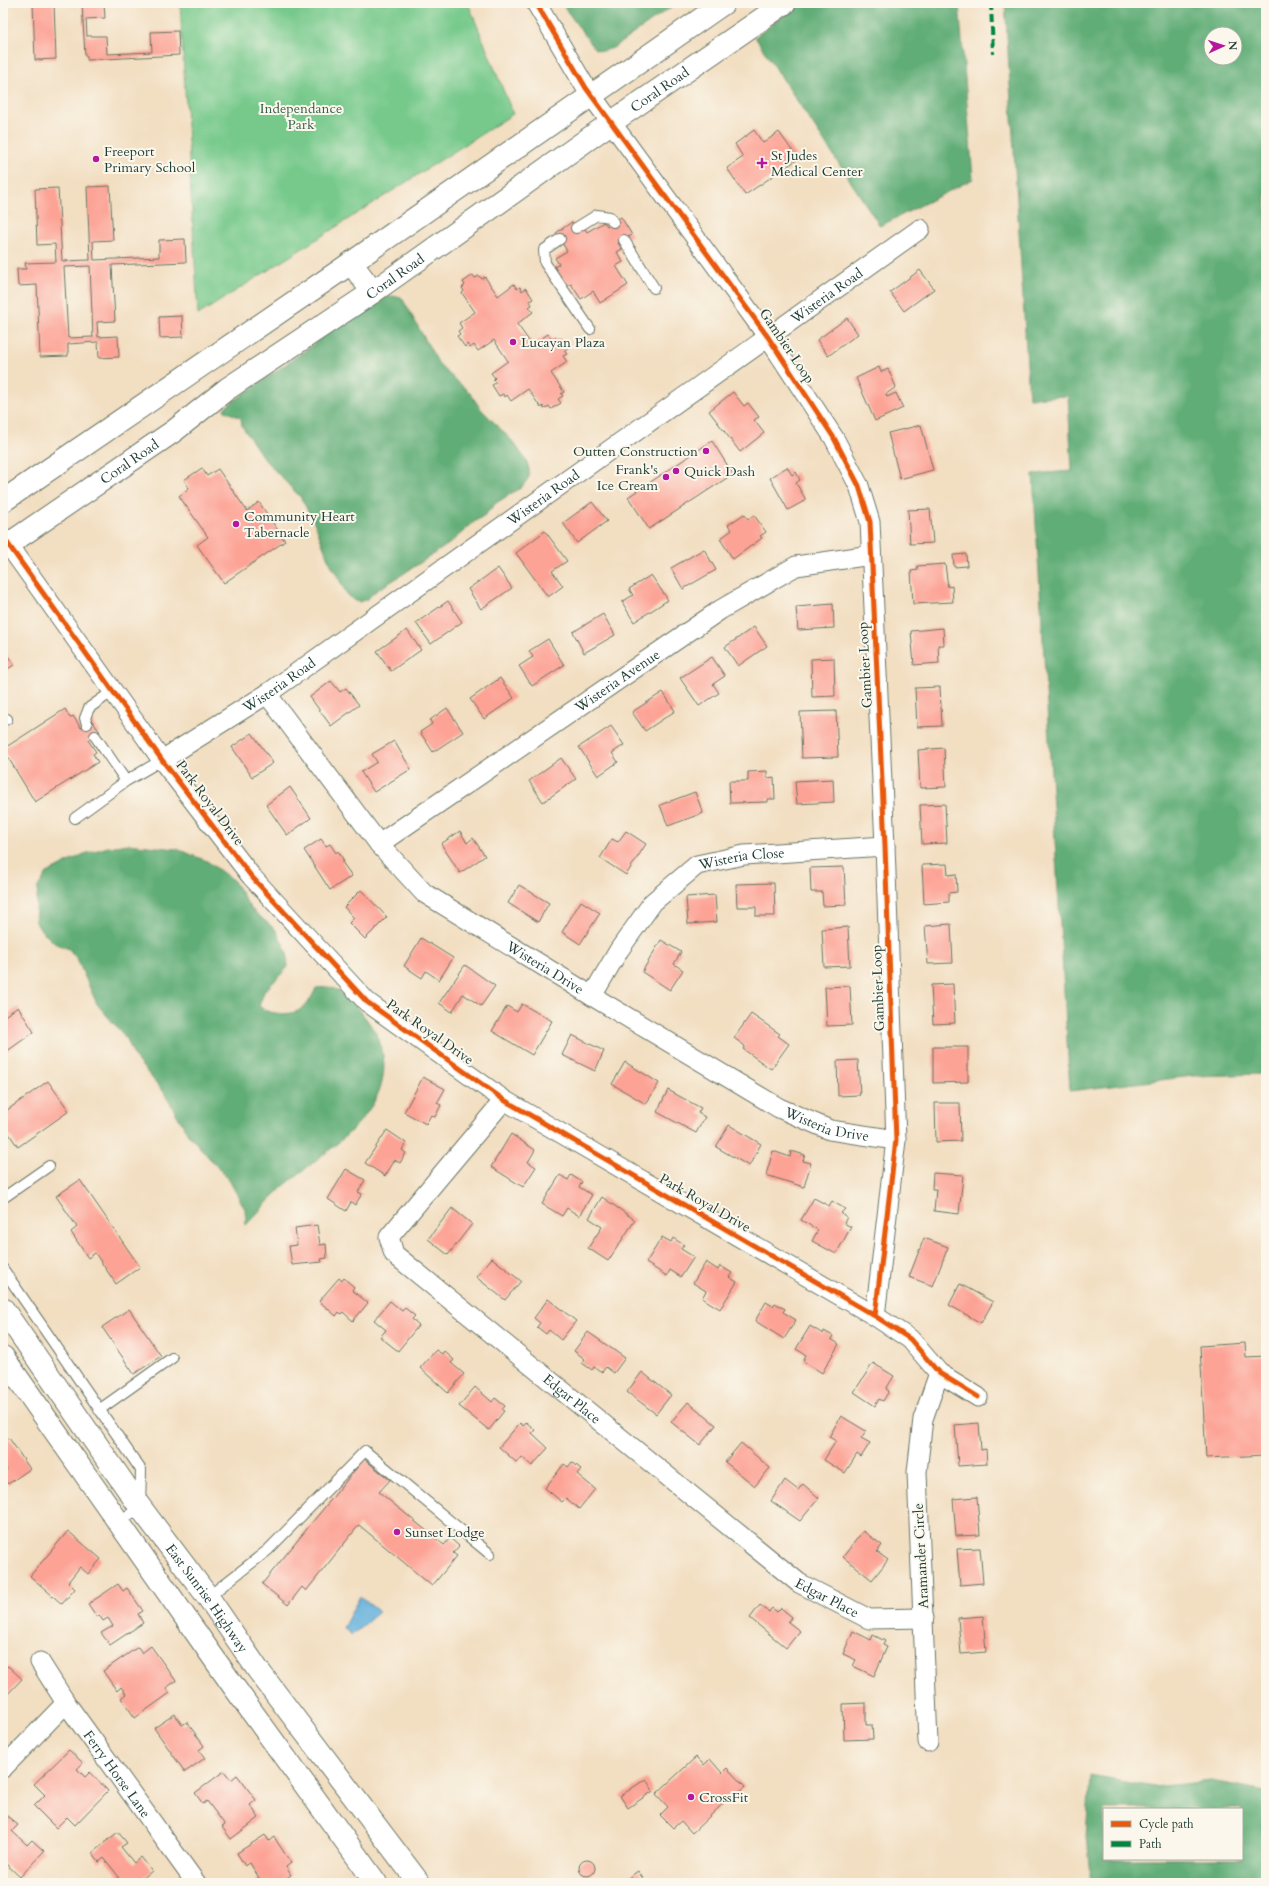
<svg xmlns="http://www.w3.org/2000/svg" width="1269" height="1886" viewBox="0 0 1269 1886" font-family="Cardo,serif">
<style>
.green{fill:#76c98b;stroke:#4a8360}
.forest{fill:#60ad77;stroke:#407556;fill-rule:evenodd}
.water{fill:#63b0dc;stroke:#417688}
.building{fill:#fca395;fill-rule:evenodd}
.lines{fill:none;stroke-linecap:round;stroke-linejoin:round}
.lane-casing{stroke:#697565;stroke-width:12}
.street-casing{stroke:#697565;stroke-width:21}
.secondary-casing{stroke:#697565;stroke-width:24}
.primary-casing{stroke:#697565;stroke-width:24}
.lane{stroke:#fff;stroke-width:10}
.street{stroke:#fff;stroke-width:19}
.secondary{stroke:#fff;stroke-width:22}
.primary{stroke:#fff;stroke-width:22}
.quiet{stroke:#00873e;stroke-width:4;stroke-dasharray:8 4;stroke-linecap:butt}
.cycleway-casing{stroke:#fbf7ec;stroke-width:8}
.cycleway{stroke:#e8590c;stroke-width:5}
.poi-dot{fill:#b5179e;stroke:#fbf7ec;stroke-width:1.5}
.labels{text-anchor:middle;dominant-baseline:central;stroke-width:4;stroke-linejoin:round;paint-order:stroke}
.street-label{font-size:14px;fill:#1f3d34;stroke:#fbf7ec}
.park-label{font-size:14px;fill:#35604a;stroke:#fbf7ec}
.poi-label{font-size:14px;fill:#1f3d34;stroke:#fbf7ec;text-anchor:start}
</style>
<rect width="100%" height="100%" fill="#fbf7ec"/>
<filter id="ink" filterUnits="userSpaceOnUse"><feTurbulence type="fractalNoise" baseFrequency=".025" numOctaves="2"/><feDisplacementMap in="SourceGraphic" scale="8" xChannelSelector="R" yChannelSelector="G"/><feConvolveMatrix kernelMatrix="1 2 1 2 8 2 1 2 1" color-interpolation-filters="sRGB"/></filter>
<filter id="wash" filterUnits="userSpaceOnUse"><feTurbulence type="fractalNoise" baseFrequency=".012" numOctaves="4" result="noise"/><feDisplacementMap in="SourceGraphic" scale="16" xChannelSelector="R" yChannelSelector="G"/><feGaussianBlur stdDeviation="0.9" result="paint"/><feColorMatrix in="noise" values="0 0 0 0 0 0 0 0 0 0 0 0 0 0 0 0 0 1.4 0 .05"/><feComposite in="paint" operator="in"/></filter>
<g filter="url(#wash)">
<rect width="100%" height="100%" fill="#f2dec1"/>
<path class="green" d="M180,3h288l45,111 -315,201z"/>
<path class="forest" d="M561,3h116l-64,45 -10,3 -8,-2z
M801,3h158l14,176 -93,47 -125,-189z
M1005,3h261v1071l-73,2 -123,15 -37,-617 39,-3 -4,-75 -39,2zM1211,34h24v24h-24z
M393,296l9,2 38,68 29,26 12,17 33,34 12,17 3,9v8l-7,10 -26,16 -11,12 -11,7 -25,22 -52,34 -20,12 -10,9 -8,3 -4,-1 -7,-5 -20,-37 -13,-35 -14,-26 -37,-39 -22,-33 -1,-8 -16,-7 -1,-3 86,-61 45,-38 22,-11z
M128,844l49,5 30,12 27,20 17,28 25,21 11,22 1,15 -24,25 -5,14c6,5 10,6 17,7 22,3 31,-5 40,-25 4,0 8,-1 12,-1 13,1 32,22 39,33 4,6 10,13 12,20 24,65 -46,106 -88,140 -16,13 -30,30 -45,45l-1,-16 -16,-29 -41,-46 -25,-43 -28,-33 -8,-19 -30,-35 -20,-45 -8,-10 -15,-6 -15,-15 -4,-8 3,-33 9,-14 37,-19 24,-7z
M1090,1776l64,11 57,-6 55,10v92h-175l-5,-46zM1104,1809h138v50h-138z"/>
<path class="water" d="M360,1596l19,16 -27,23 -9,-7z"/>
<g id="blocks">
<path class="building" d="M33,3h21l2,56 -21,1z
M82,3h22l1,15 -19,1 1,17h19l1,18 45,-2 -1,-20 27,-1 1,24 -92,5v-4h-2z
M754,130l9,13 16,-11 19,27 -53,36 -18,-27 16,-11 -8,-13z
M110,186l3,54 -20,1 1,19 65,-3v-17l26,-1 1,23 -74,3 3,56 -18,1 1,15 20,-1 1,21 -20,1 -1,-16 -30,2v12l-28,1 -3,-72 -19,1 -1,-17h9l-1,-6 31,-1 -1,-18 -18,1 -2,-56 23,-1 4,73 28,-1 -3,-73zM90,266l3,71 -25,1 -4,-71z
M621,217l11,18 -14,8 4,6 -5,3 6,10 -7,4 12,19 -28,18 -7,-12 -12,8 -10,-15 -6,3 -12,-19 6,-4 -4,-6 12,-7 -11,-18 16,-11 7,10 5,-4 3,4 17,-10 3,4z
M920,270l14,19 -30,22 -14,-19z
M473,275l2,3 4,-2 3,3 3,-2 13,19 16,-12 3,5 3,-2 2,4 4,-3 7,11 -3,2 2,4 -3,2 4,5 -16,12 15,21 16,-11 4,5 3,-2 2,3 3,-2 8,10 -4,3 3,3 -4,2 4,6 -16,11 13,19 -3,2 2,2 -5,3 3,4 -10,6 -2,-3 -5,3 -1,-3 -2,2 -13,-19 -17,12 -4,-6 -2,2 -2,-3 -4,2 -7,-11 4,-2 -3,-3 2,-2 -4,-5 17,-12 -14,-21 -16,11 -4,-6 -4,3 -3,-4 -2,3 -8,-11 3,-2 -2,-3 4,-3 -3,-5 16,-11 -13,-19 2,-2 -2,-3 3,-3 -2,-3z
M182,316l1,21 -23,1 -1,-21z
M847,318l11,16 -30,22 -11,-16z
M879,367l2,5 7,-3 8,18 -10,7 1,3 9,-4 7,15 -28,13 -19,-43z
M733,392l11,14 4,-3 11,14 -5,3 10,13 -24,19 -31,-41z
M921,425l12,45 -33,9 -12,-46z
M712,441l21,33 -84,55 -21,-32z
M787,467l5,8 4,-3 4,8 -4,3 10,17 -18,10 -18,-32z
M202,468l5,8 11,-7 29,42 12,-9 26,39 -61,42 -27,-38 11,-8 -29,-41 10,-8 -5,-8z
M592,502l15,19 -30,22 -14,-20z
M930,509l3,34 -23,1 -2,-34z
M744,514l4,5 6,-4 12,17 -6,4 2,2 -29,21 -13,-20 12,-9 -4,-5z
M545,531l22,30 -15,10 11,15 -15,11 -32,-44z
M704,549l12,21 -33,19 -12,-21z
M966,554l1,12 -13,1 -1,-12z
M945,564l3,23 4,-1 1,16 -40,2 -2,-33 7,-1 -1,-4z
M498,568l14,20 -31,21 -13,-20z
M651,575l17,25 -34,22 -12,-20 11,-7 -4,-6z
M448,601l14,21 -31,22 -15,-21z
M833,604l1,24 -36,2 -2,-23z
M603,614l12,21 -31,18 -11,-21z
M754,627l13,19 -29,20 -13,-19z
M943,628l1,17h-6l1,18 -25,2 -3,-34z
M407,630l14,20 -30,21 -14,-20z
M548,639l16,26 -32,21 -13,-20 14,-9 -4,-6z
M3,649l11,16 -11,7z
M712,657l13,19 -12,8 6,9 -20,13 -19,-28z
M834,658l1,38 -23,1 -1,-38z
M500,678l14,20 -30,21 -14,-20z
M331,681l9,11 6,-4 13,17 -28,21 -21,-29z
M940,687l2,39 -25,1 -2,-39z
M663,692l12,19 -30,20 -13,-19z
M447,708l16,24 -30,20 -13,-20 12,-8 -2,-4z
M65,709l5,9 3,-2 8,12 11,-7 8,11 -12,8 8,12 -3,2 5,8 -63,40 -32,-53z
M836,711l2,46 -36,1 -2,-46z
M611,726l13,19 -12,8 6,9 -20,14 -19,-29z
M252,733l21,30 -21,14 -20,-30z
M394,741l17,28 -37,23 -13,-20 16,-10 -5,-8z
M944,748l2,39 -26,1 -2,-38z
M561,758l15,21 -33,23 -14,-21z
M767,771v7l7,-1 1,22h-7v3l-38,1 -1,-22h19v-9z
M833,779l1,23 -37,2 -2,-23z
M290,787l21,31 -24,17 -21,-30z
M695,792l8,21 -35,13 -8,-21z
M945,804l2,39 -25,1 -2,-39z
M460,831l7,12 6,-5 12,18 -25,17 -19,-29z
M626,831l20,13 -20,31 -26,-17 12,-19 6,3z
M321,839l5,7 4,-2 6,9 2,-2 6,10 -2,1 10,14 -22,14 -26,-40z
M947,864l1,11 8,-1 1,18 -8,1v9l-25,2 -2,-39z
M844,867l2,38 -23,1 -1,-14h-11l-1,-24z
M774,883l1,33h-19v-9h-19l-1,-23z
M519,885l30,18 -11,19 -30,-19z
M361,890l26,27 -22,22 -16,-16 5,-5 -10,-11z
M715,895l2,27 -29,2 -2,-27z
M581,901l19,12 -20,31 -18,-12z
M951,924l2,39 -25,1 -3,-38z
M848,927l2,39 -26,1 -2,-38z
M421,938l32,20 -14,22 -13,-9 -4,7 -18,-12z
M661,940l20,12 -7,12 9,6 -13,20 -28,-18z
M465,965l30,21 -14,20 -18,-12 -11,18 -13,-9z
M953,984l2,39 -22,1 -2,-39z
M850,986l2,39 -25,1 -2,-39z
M522,1004l30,17 -20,34 -40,-24 15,-25 10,6z
M18,1007l16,25 -31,22v-37z
M751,1014l29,20 -2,2 11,8 -18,25 -28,-20 2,-3 -11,-8z
M572,1035l32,16 -9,20 -33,-16z
M933,1047h35v35l-35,1z
M858,1060l2,35 -22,1 -1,-35z
M625,1062l34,21 -13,21 -34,-20z
M423,1077l22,12 -8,14 4,2 -6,12 -4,-2 -5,9 -22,-12z
M48,1081l21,30 -51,36 -15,-22v-12z
M668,1090l33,18 -3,5 7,4 -9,16 -39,-21z
M935,1103h25l1,38 -25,1z
M729,1125l32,19 -12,22 -33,-19z
M387,1130l19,13 -4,7 4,3 -6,10 -5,-3 -10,16 -20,-13z
M511,1134l24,16 -7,12 8,5 -13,20 -32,-20z
M773,1151l17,6 1,-6 14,4 -2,6 8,2 -7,24 -38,-12z
M346,1169l19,11 -7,12 4,2 -7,11 -4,-3 -5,9 -18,-12z
M933,1173l30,2 -4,39 -25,-3 2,-22h-4z
M560,1175l8,5 3,-5 11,7 -3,5 13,8 -13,21 -12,-8 -5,8 -20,-12z
M80,1180l60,87 -24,17 -21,-31 -7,5 -17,-26 6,-5 -21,-31z
M602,1197l33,23 -27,41 -20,-13 14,-21 -13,-9z
M814,1198l15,8 3,-5 13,8 -4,4 6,4 -3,6 7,4 -15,27 -24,-13 6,-11 -17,-10z
M452,1208l20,16 -24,31 -20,-16z
M317,1225l3,20 6,-1 1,14 -6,1 1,3 -30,3 -3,-19 8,-1 -2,-17z
M662,1237l9,5 2,-4 11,7 -3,4 13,8 -13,20 -11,-7 -3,6 -21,-13z
M924,1238l24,9 -15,39 -24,-9z
M492,1258l29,23 -16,19 -29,-23z
M706,1262l12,8 2,-4 12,7 -3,4 8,5 -17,27 -18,-11 4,-7 -13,-8z
M339,1278l3,3 2,-3 10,9 -2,3 16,13 -15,18 -10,-9 -2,2 -2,-2 -3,4 -17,-15z
M960,1284l33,18 -12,21 -32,-18z
M548,1299l28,22 -15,19 -12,-10 -3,4 -9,-7 3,-4 -6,-5z
M390,1301l12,10 3,-3 10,8 -3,3 7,6 -21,26 -18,-14 6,-7 -12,-10z
M766,1302l7,4 2,-3 10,6 -2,3 13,8 -12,19 -29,-18z
M129,1309l32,47 -27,18 -32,-47z
M810,1326l13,8 1,-3 9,5 -2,3 8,5 -17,29 -19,-12 3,-6 -10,-6z
M588,1332l37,26 -11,15 -8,-6 -4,5 -8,-5 -2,3 -10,-7 3,-4 -11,-8z
M1245,1343l1,14 20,-1v99l-60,3 -6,-112z
M436,1350l6,4 2,-3 10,9 -3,3 13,11 -16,19 -28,-25z
M873,1363l21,13 -8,13 3,2 -6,10 -4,-2 -4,7 -21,-14z
M642,1372l29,23 -15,19 -29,-22z
M475,1387l17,15 3,-4 10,8 -3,4 2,1 -15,19 -30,-24z
M688,1402l28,23 -16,20 -29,-23z
M841,1416l25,15 -5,7 9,5 -9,14 -4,-3 -12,19 -21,-13 12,-19 -7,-4z
M526,1422l9,8 -3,3 16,15 -16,18 -10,-9 -5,6 -18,-16 21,-24 3,3z
M979,1423l2,27 5,-1 1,15 -29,2 -3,-41z
M9,1438l21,31 -22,15 -5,-7v-4l4,-3 -4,-6v-22z
M741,1443l29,25 -15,18 -30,-24z
M364,1459l26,21 -11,12 65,53 6,-7 9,8 -6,7 4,3 -25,30 -73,-61 -53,66 -4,-4 -14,18 -26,-21z
M572,1462l9,7 -4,5 18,15 -16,20 -13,-11 -4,4 -17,-14 19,-24 4,3z
M785,1480l13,10 5,-6 16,14 -19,23 -29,-20z
M977,1497l3,38 -24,1 -3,-37z
M68,1531l33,28 -13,15 -8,-7 -12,15 7,7 -13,15 -32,-28z
M863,1531l19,14 -5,7 11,8 -16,20 -29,-23z
M980,1548l3,35 -23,2 -3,-36z
M118,1584l5,7 4,-3 16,23 -5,3 5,9 -33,22 -9,-12 12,-7 -5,-8 -5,3 -4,-6 -2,2 -9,-13z
M760,1605l9,7 3,-4 5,4 4,-4 11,9 -4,5 12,9 -14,17 -36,-30z
M983,1616l3,36 -25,2 -3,-36z
M853,1631l18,9 2,-5 12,6 -2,4 4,2 -13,29 -21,-10 3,-6 -13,-6z
M151,1646l25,35 -10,7 4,5 -35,25 -14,-20 5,-4 -5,-7 -4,4 -14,-20 35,-24 4,6z
M8,1666l14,13 -19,20v-29z
M866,1703v22h6l1,14 -29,1 -1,-36z
M175,1714l7,11 5,-3 17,24 -5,4 6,8 -20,14 -31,-44z
M69,1750l14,13 -6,6 8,8 5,-5 18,19 -33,34 -8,-8 -11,11 -22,-22 11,-11 -11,-11z
M696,1757l8,8 6,-6 12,14 5,-5 18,19 -13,12 -2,-2 -38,36 -11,-12 -8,7 -13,-13 8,-8 -12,-13z
M224,1771l7,9 6,-5 19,25 -6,5 9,13 -28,21 -9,-12 3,-2 -18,-24 -4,3 -8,-11z
M646,1779l7,12 -25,17 -8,-12z
M6,1815l12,10 -6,6 15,14 5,-5 12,11 -24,26 -17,-16v-43z
M118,1832l9,11 -6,4 13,16 7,-6 11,14 -15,12h-20l-3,-3 5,-3 -15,-19 -5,4 -7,-9z
M265,1835l4,6 5,-4 17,26 -5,4 5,8 -12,8h-22l-2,-2 4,-3 -9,-15 -5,3 -8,-13z
M579 1868a8 8 0 1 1 16 0a8 8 0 1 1-16 0Z
M638,1871l8,12h-25z"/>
</g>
</g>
<g filter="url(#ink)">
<use href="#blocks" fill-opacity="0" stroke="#697565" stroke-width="1"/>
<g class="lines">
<g class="lane-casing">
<path id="lane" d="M576,228l21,-13 13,2 3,5
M560,239l-16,11 1,13 45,66
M624,240l30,48
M3,721l4,-2
M87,724l-2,-6 4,-10 24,-17
M95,736l31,45
M75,818l51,-37 36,-21
M3,1198l46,-32
M3,1269l138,201 -1,37 -21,15
M99,1410l73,-52
M208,1597l60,-47 97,-99 125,103"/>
</g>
<g class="street-casing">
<g id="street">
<path d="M536,3l50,85 182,249 66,101 25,48 11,36 15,324 11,294 -21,176"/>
<path d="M3,537l159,223 89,116 116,126 137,98 371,216 35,23 29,34 39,24"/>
<path id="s1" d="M267,694l112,150 45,49 168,103 187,112 51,22 66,10"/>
<path id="s2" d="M162,760l105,-66 653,-465"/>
<path id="s3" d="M379,844l341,-234 76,-44 75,-11"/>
<path id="s4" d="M592,996l27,-46 34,-48 44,-37 47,-10 141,-9"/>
<path id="s5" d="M504,1100l-115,137 5,17 405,329 70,36 55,-1"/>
<path id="s6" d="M40,1662l26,41 130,180"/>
<path d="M928,1742l-11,-270 6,-53 16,-46"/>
<path d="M3,1768l63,-65"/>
</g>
</g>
<g class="secondary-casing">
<g id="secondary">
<path d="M351,263l22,29"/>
<path d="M3,501l348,-238 373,-260"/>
<path id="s7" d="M3,548l171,-117 53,-42 146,-97 239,-170 173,-119"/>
</g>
</g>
<g class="primary-casing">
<g id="primary">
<path id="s8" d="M3,1309l137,198 68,90 50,73 161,213"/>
<path d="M3,1357l231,330 142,196"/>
</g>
</g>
<use href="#lane" class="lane"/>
<use href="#street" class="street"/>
<use href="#secondary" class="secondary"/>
<use href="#primary" class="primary"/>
<path class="quiet" d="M991,3l2,51"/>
<g class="cycleway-casing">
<path id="cycleway" d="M536,3l50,85 182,249 66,101 25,48 11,36 15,324 11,294 -21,176
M3,537l159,223 89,116 116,126 137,98 371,216 35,23 29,34 39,24"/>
</g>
<use href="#cycleway" class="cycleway"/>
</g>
</g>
<g class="poi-dot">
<circle cx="96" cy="159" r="4"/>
<path d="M760 157h4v4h4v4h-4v4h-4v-4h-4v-4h4z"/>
<circle cx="513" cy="342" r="4"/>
<circle cx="706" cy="451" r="4"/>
<circle cx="676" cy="471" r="4"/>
<circle cx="666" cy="477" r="4"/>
<circle cx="236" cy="524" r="4"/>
<circle cx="397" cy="1532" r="4"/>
<circle cx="691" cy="1797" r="4"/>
</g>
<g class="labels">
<g class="street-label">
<text stroke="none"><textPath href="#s7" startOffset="801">Coral Road</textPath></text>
<text stroke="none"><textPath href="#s7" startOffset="477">Coral Road</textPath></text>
<text stroke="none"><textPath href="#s2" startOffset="811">Wisteria Road</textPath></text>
<text transform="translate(787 346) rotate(56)">Gambier Loop</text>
<text stroke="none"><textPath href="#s7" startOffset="153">Coral Road</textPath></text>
<text stroke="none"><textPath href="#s2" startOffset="463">Wisteria Road</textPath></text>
<text transform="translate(865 665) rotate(-93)">Gambier Loop</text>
<text stroke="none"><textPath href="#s3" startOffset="289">Wisteria Avenue</textPath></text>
<text stroke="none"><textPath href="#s2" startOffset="139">Wisteria Road</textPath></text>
<text transform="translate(210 803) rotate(53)">Park Royal Drive</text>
<text stroke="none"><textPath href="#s4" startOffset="215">Wisteria Close</textPath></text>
<text stroke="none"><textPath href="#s1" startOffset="396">Wisteria Drive</textPath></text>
<text transform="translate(878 988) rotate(-92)">Gambier Loop</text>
<text transform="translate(430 1032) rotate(35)">Park Royal Drive</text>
<text stroke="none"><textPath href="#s1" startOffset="720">Wisteria Drive</textPath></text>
<text transform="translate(705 1203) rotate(30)">Park Royal Drive</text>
<text stroke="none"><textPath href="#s5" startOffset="426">Edgar Place</textPath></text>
<text transform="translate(921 1556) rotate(-93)">Aramander Circle</text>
<text stroke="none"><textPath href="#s5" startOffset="750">Edgar Place</textPath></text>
<text stroke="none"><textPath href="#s8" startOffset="354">East Sunrise Highway</textPath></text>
<text stroke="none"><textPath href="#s6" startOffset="136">Ferry Horse Lane</textPath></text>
</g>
<g class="park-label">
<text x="301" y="108">Independance<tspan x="301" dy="16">Park</tspan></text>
</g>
<g class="poi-label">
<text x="104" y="151">Freeport<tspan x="104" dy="16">Primary School</tspan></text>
<text x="771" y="155">St Judes<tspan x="771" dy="16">Medical Center</tspan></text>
<text x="521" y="342">Lucayan Plaza</text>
<text x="698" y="451" text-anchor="end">Outten Construction</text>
<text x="658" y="469" text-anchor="end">Frank's<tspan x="658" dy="16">Ice Cream</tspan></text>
<text x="684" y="471">Quick Dash</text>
<text x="244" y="516">Community Heart<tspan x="244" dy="16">Tabernacle</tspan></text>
<text x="405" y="1532">Sunset Lodge</text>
<text x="699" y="1797">CrossFit</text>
</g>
</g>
<rect width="1269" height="1886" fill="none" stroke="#fbf7ec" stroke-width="16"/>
<rect x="1103" y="1808" width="140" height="52" fill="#fbf7ec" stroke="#a3ada2"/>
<rect x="1111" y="1821" width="20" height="6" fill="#e8590c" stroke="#a3ada2"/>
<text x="1139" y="1828" font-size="12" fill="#1f3d34">Cycle path</text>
<rect x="1111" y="1841" width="20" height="6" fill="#00873e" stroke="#a3ada2"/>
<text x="1139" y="1848" font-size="12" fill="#1f3d34">Path</text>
<g transform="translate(1223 46) rotate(87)"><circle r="19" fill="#fbf7ec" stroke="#a3ada2"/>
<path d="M0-3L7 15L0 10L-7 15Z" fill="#b5179e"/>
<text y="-6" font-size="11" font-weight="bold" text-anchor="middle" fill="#1f3d34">N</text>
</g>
</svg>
